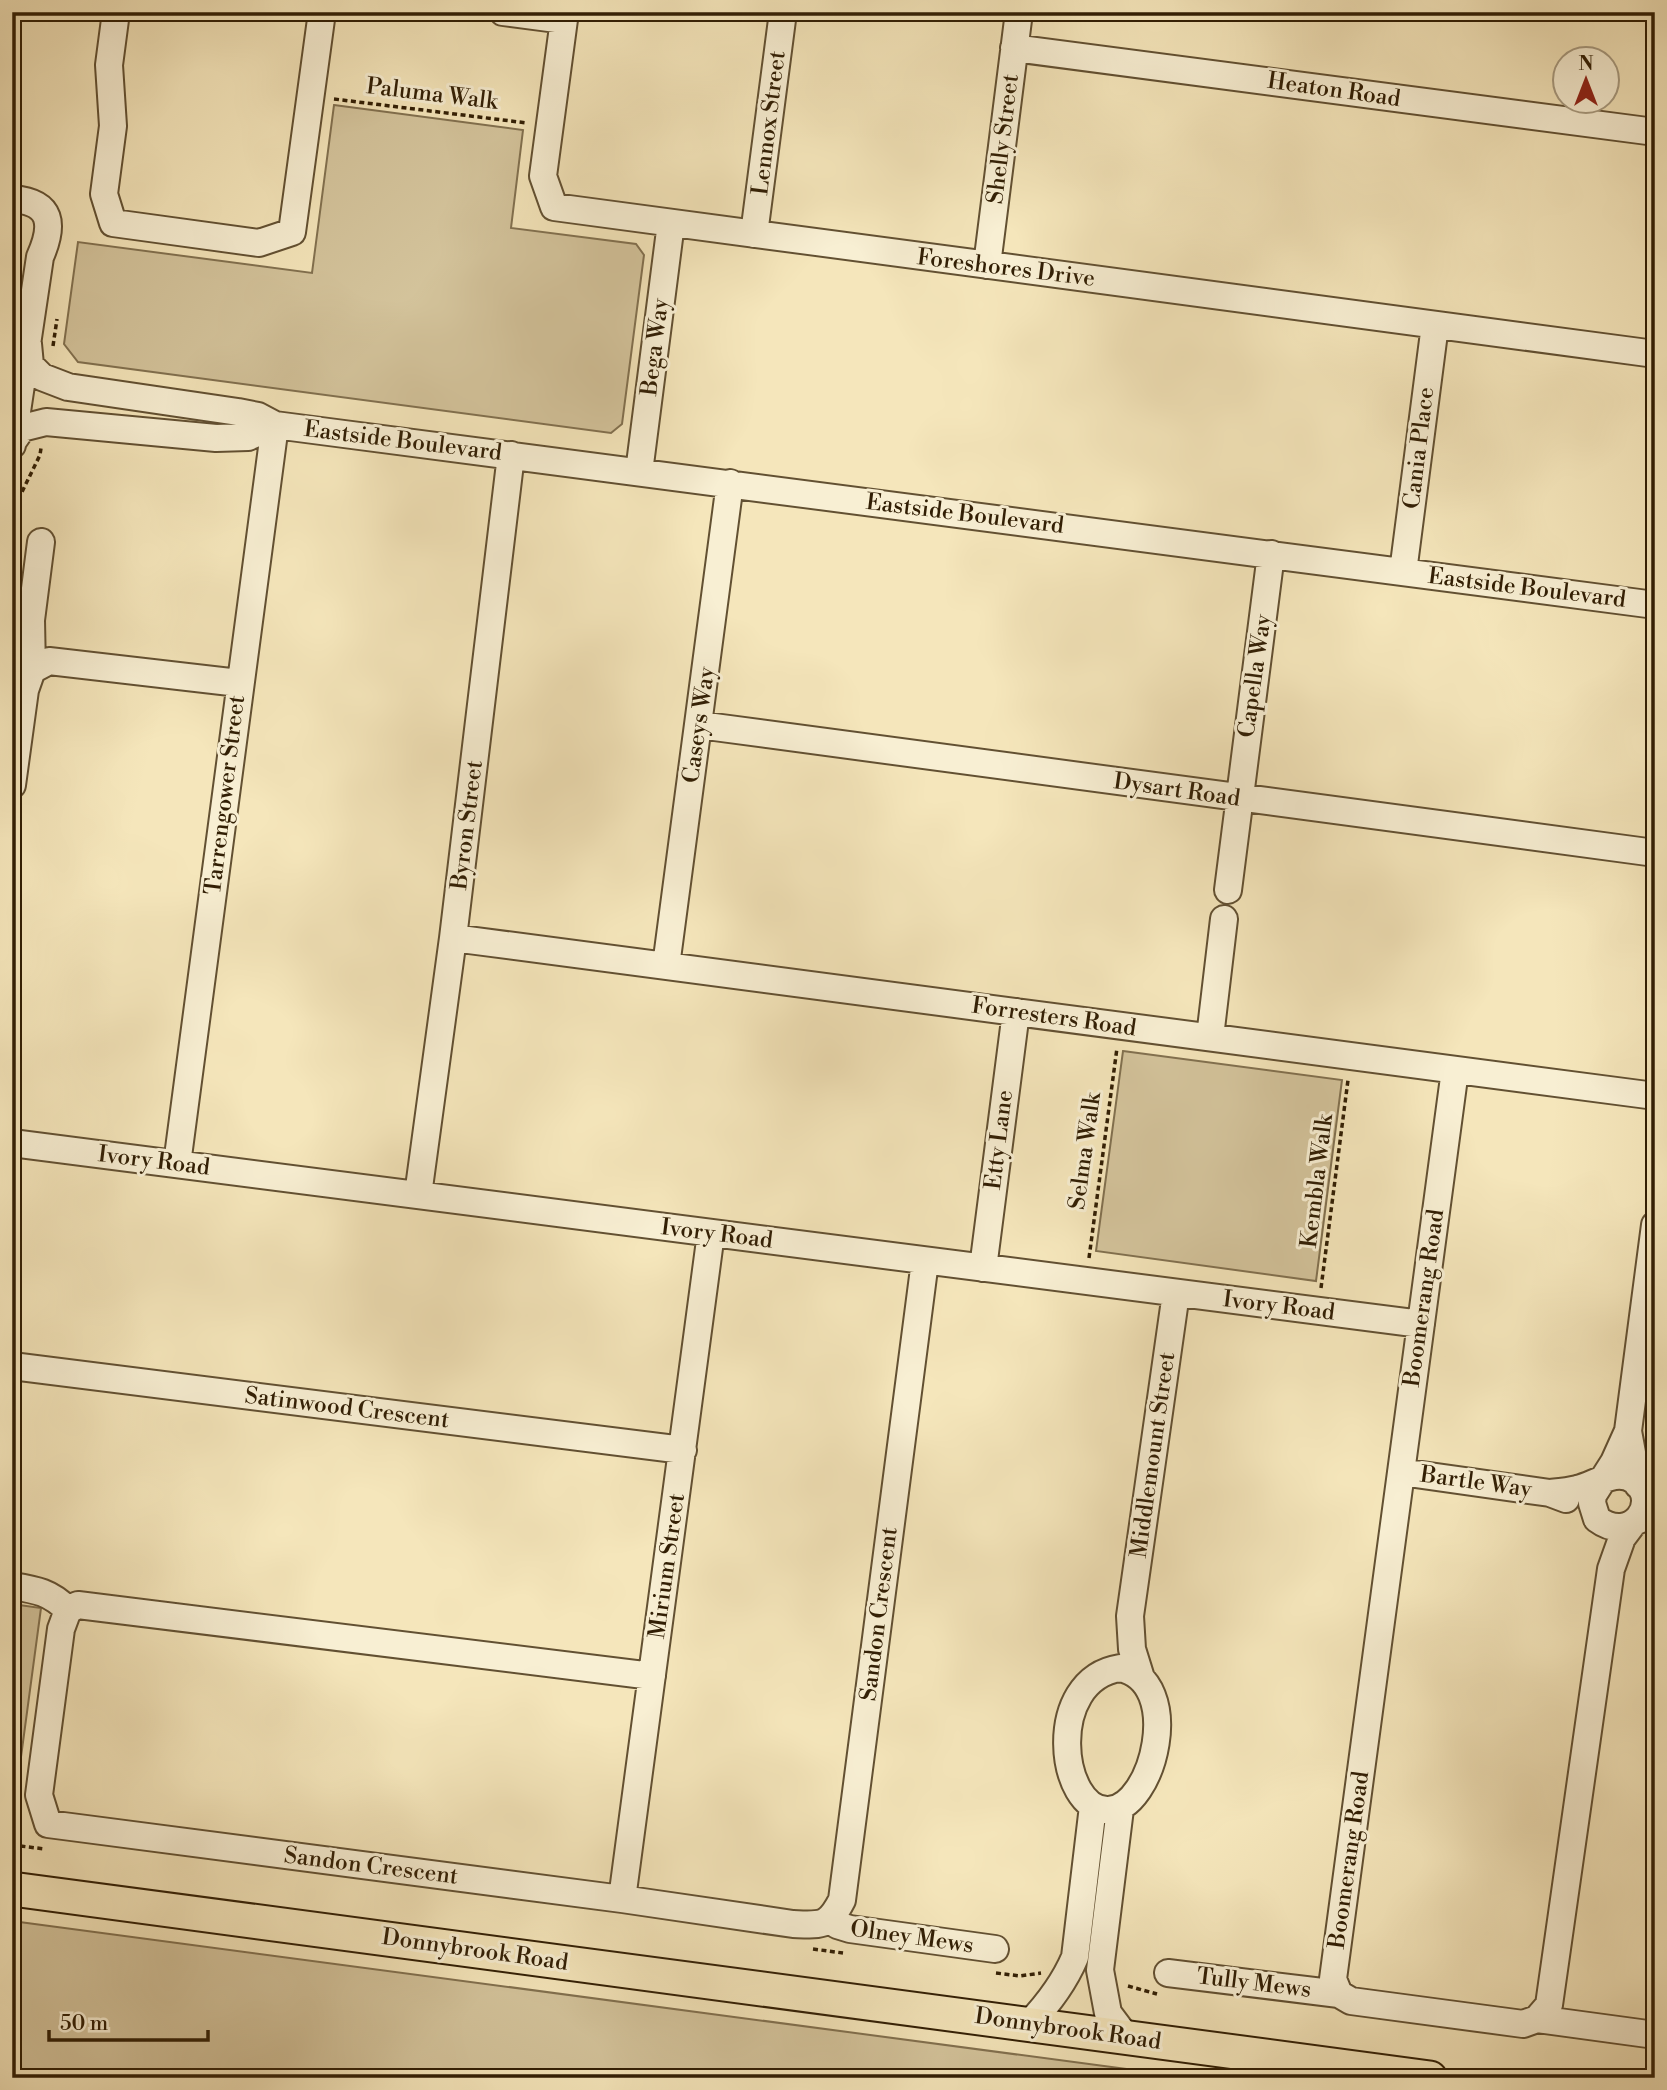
<svg xmlns="http://www.w3.org/2000/svg" width="1667" height="2090" viewBox="0 0 1667 2090" font-family="'Libre Bodoni',serif">
<style>
.green{fill:#d4c49c;stroke:#827150;stroke-width:2}
.lines{fill:none;stroke-linecap:round;stroke-linejoin:round}
.minor-casing{stroke:#625032;stroke-width:30}
.major-casing{stroke:#311e04;stroke-width:37}
.path{stroke:#311e04;stroke-width:3.5;stroke-dasharray:5 3.5;stroke-linecap:butt}
.minor{stroke:#f8efd3;stroke-width:26}
.major{stroke:#f5e6bb;stroke-width:33}
.labels{text-anchor:middle;dominant-baseline:central;stroke-width:6;stroke-linejoin:round;paint-order:stroke}
.street-label{font-size:23px;fill:#311e04;stroke:#f8efd3}
</style>
<rect width="100%" height="100%" fill="#f5e6bb"/>
<filter id="stains"><feTurbulence type="fractalNoise" baseFrequency=".00286" numOctaves="4"/><feColorMatrix values="0 0 0 0 .2 0 0 0 0 .09 0 0 0 0 .02 0 0 0 .5 -.17"/></filter>
<radialGradient id="worn" r=".72"><stop offset=".6" stop-color="#630" stop-opacity="0"/><stop offset="1" stop-color="#630" stop-opacity=".3"/></radialGradient>
<path class="green" d="M334,105l189,25 -12,98 125,16 8,11 -22,169 -11,9 -533,-71 -14,-18 14,-102 234,31z
M1123,1051l219,29 -26,201 -220,-30z
M12,1604l29,4 -29,216z
M12,1921l1182,157h-1182z"/>
<g class="lines">
<g class="minor-casing">
<path id="minor" d="M116,12l-7,53 4,61 -9,68 9,29 146,20 33,-11 30,-220
M503,12l61,8
M565,12l-22,164 11,31 1101,147
M1014,48l641,84
M12,199c41,3 42,26 28,58l-28,188
M754,234l29,-222
M987,265l32,-253
M28,344l2,21 12,12 26,10 170,25 20,4 17,9 1380,180
M13,441l9,-13 24,-6 170,16 32,-1 27,-12
M639,472l32,-249
M1403,572l32,-247
M32,670l-1,-50 10,-78
M699,725l956,128
M12,785l13,-95 7,-20 17,-9 190,22
M1228,890l43,-336
M453,938l1202,158
M666,966l64,-483
M1210,1037l14,-118
M1455,1070l-122,909 6,15 12,7 172,23 14,-5 12,-14 62,-436 11,-31 12,-16 21,-9
M12,1143l1409,181
M177,1164l98,-739
M418,1195l35,-257 58,-483
M1655,1225l-27,206 10,54 17,11
M983,1268l33,-256
M12,1366l671,84
M1401,1472l149,21 16,6
M1550,1493c9,-1 19,-2 27,-4 18,-4 40,-22 58,-8 26,21 -3,64 -38,38l-5,-16 1,-8 21,-33 14,-31
M12,1586c25,4 38,6 56,24
M1120,1668c65,13 34,141 -12,142 -49,1 -64,-130 12,-142z
M652,1676l-574,-71 -10,5 -7,19 -22,166 9,29 574,75 171,25c29,1 35,3 49,-24l83,-639
M1141,1678l-9,-29 -2,-33 46,-323
M1120,1809l-20,161 8,43 18,24
M622,1899l89,-666
M832,1919l5,6 13,4 145,20
M1168,1973l171,21
M1537,2019l118,16
M1029,2024c19,-20 35,-41 46,-67l18,-151"/>
</g>
<g class="major-casing">
<path id="major" d="M12,1889l1418,189"/>
</g>
<path class="path" d="M334,99l193,24
M53,346l4,-27
M12,550l7,-52 21,-43 1,-7
M1089,1258l28,-210
M1321,1288l27,-208
M12,1845l33,4
M813,1949l30,4
M996,1973l24,3 21,-3
M1128,1986l29,8"/>
<use href="#minor" class="minor"/>
<use href="#major" class="major"/>
</g>
<g class="labels">
<g class="street-label">
<text transform="translate(1334 90) rotate(8)">Heaton Road</text>
<text transform="translate(432 94) rotate(7)">Paluma Walk</text>
<text transform="translate(769 123) rotate(-83)">Lennox Street</text>
<text transform="translate(1003 139) rotate(-83)">Shelly Street</text>
<text transform="translate(1006 268) rotate(7)">Foreshores Drive</text>
<text transform="translate(655 347) rotate(-83)">Bega Way</text>
<text transform="translate(403 441) rotate(7)">Eastside Boulevard</text>
<text transform="translate(1419 448) rotate(-83)">Cania Place</text>
<text transform="translate(965 514) rotate(7)">Eastside Boulevard</text>
<text transform="translate(1527 588) rotate(7)">Eastside Boulevard</text>
<text transform="translate(1255 676) rotate(-82)">Capella Way</text>
<text transform="translate(699 725) rotate(-82)">Caseys Way</text>
<text transform="translate(1177 790) rotate(8)">Dysart Road</text>
<text transform="translate(225 795) rotate(-83)">Tarrengower Street</text>
<text transform="translate(467 825) rotate(-83)">Byron Street</text>
<text transform="translate(1054 1017) rotate(8)">Forresters Road</text>
<text transform="translate(999 1140) rotate(-83)">Etty Lane</text>
<text transform="translate(1085 1151) rotate(-82)">Selma Walk</text>
<text transform="translate(154 1161) rotate(7)">Ivory Road</text>
<text transform="translate(1317 1181) rotate(-83)">Kembla Walk</text>
<text transform="translate(717 1234) rotate(7)">Ivory Road</text>
<text transform="translate(1424 1298) rotate(-82)">Boomerang Road</text>
<text transform="translate(1279 1306) rotate(7)">Ivory Road</text>
<text transform="translate(347 1408) rotate(7)">Satinwood Crescent</text>
<text transform="translate(1153 1455) rotate(-82)">Middlemount Street</text>
<text transform="translate(1476 1482) rotate(8)">Bartle Way</text>
<text transform="translate(667 1566) rotate(-82)">Mirium Street</text>
<text transform="translate(879 1614) rotate(-83)">Sandon Crescent</text>
<text transform="translate(1349 1860) rotate(-82)">Boomerang Road</text>
<text transform="translate(371 1866) rotate(7)">Sandon Crescent</text>
<text transform="translate(912 1937) rotate(8)">Olney Mews</text>
<text transform="translate(475 1950) rotate(8)">Donnybrook Road</text>
<text transform="translate(1254 1983) rotate(7)">Tully Mews</text>
<text transform="translate(1068 2029) rotate(8)">Donnybrook Road</text>
</g>
</g>
<rect width="1667" height="2090" fill="none" stroke="#f5e6bb" stroke-width="42"/>
<rect x="14" y="14" width="1639" height="2062" fill="none" stroke="#311e04" stroke-width="3.5"/>
<rect x="21" y="21" width="1625" height="2048" fill="none" stroke="#311e04" stroke-width="2"/>
<g transform="translate(1586 80)"><circle r="33" fill="#f8efd3" stroke="#a89b80" stroke-width="2"/>
<path d="M0-5L12 26L0 18L-12 26Z" fill="#8f2418"/>
<text y="-10" font-size="19" font-weight="bold" text-anchor="middle" fill="#311e04">N</text>
</g>
<path d="M49 2030v10h159v-10" fill="none" stroke="#311e04" stroke-width="3.5"/>
<text x="60" y="2030" font-size="21" fill="#311e04" stroke="#f8efd3" stroke-width="5" paint-order="stroke">50 m</text>
<rect width="100%" height="100%" filter="url(#stains)"/>
<rect width="100%" height="100%" fill="url(#worn)"/>
</svg>
